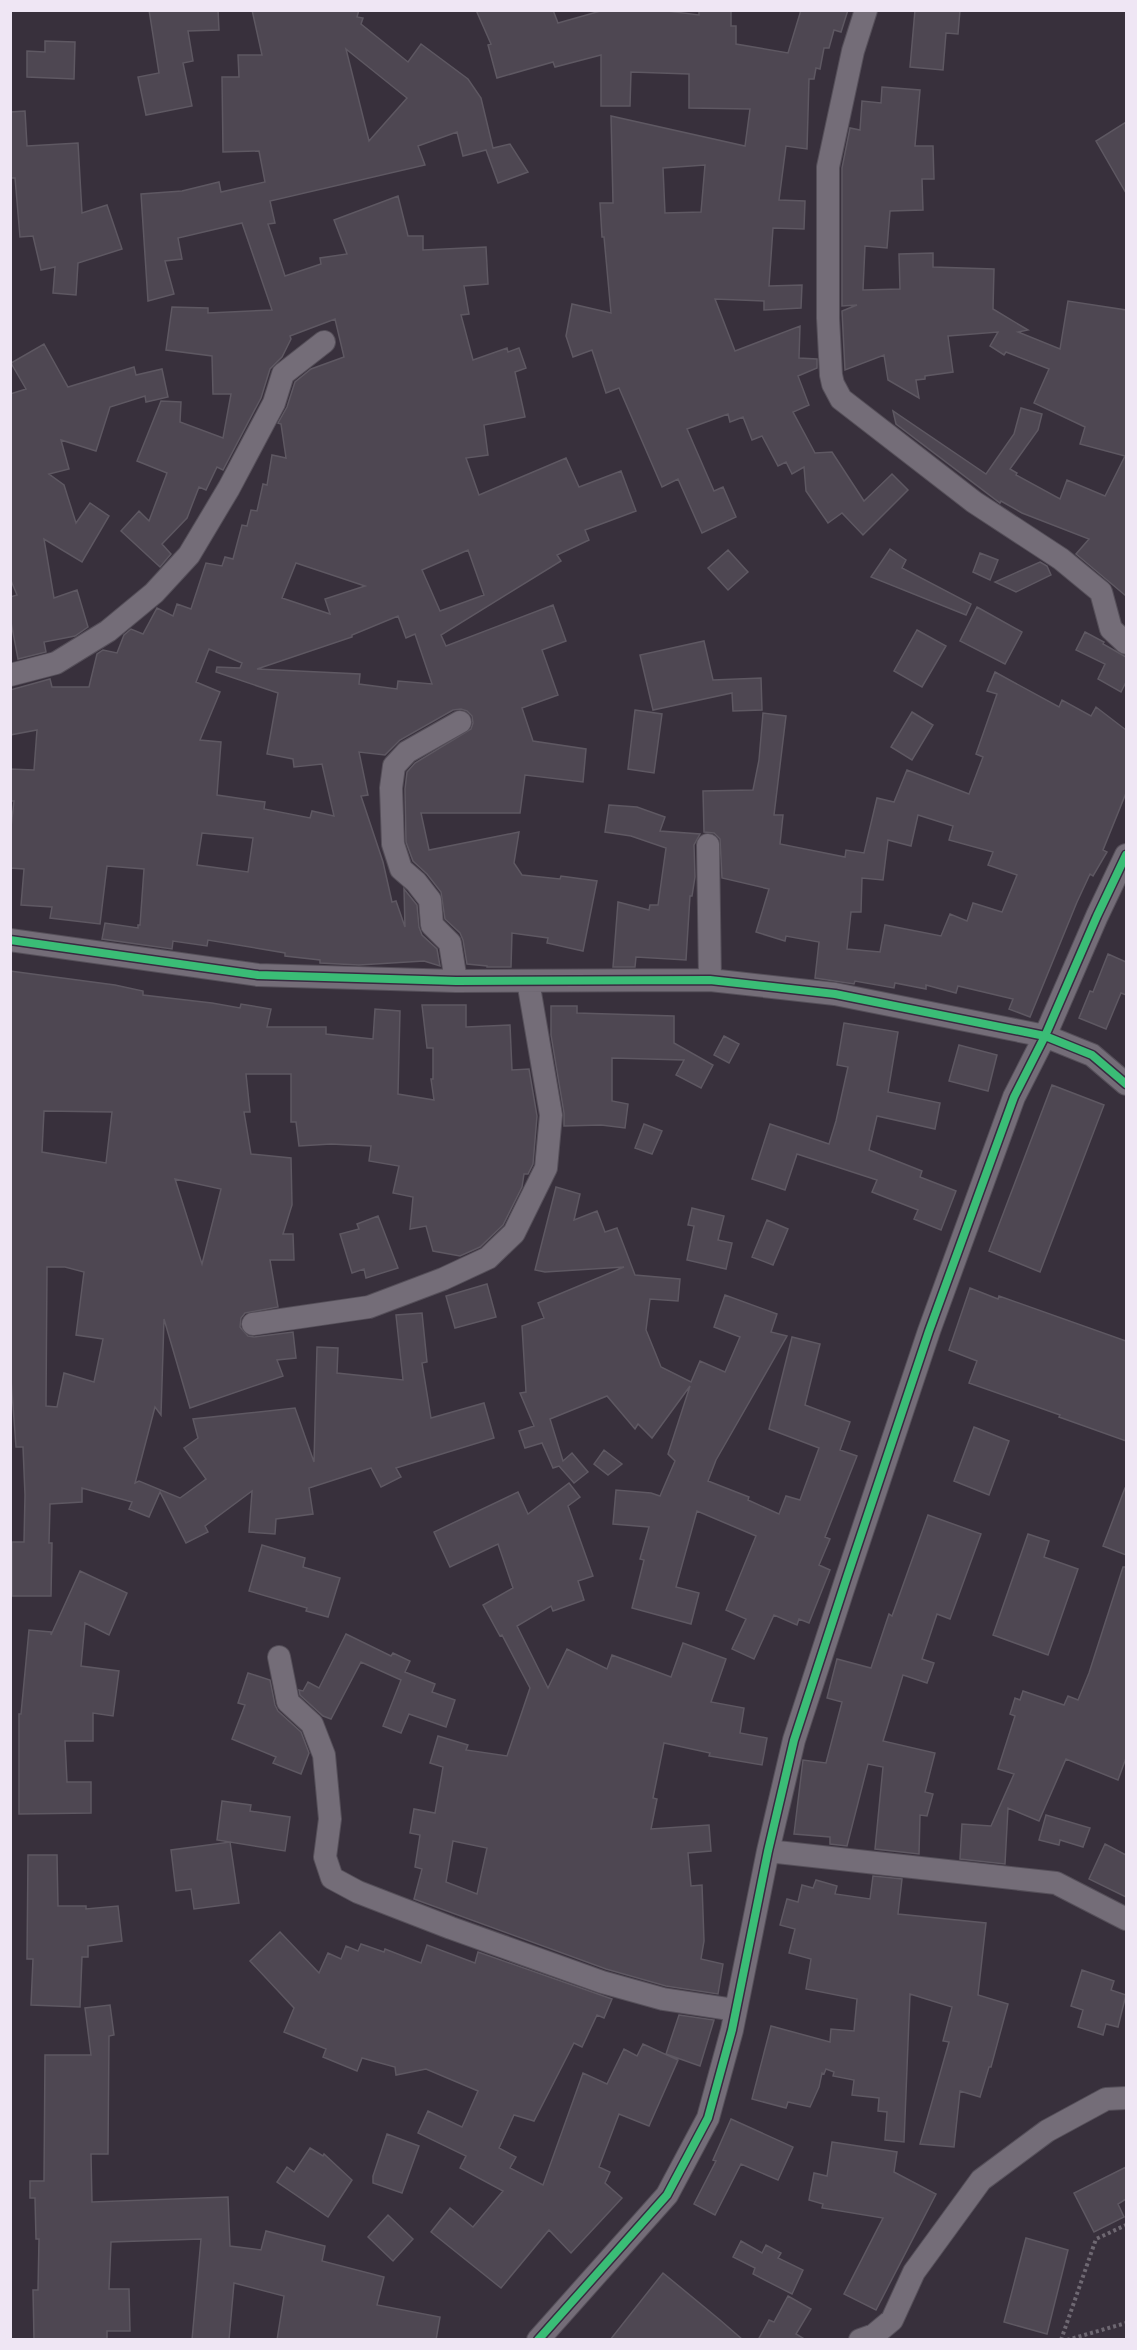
<svg xmlns="http://www.w3.org/2000/svg" width="1137" height="2350" viewBox="0 0 1137 2350" font-family="Roboto,sans-serif">
<style>
.building{fill:#4e4752;stroke:#5e5862;stroke-width:1.5;fill-rule:evenodd}
.lines{fill:none;stroke-linecap:round;stroke-linejoin:round}
.minor-casing{stroke:#554f59;stroke-width:24}
.path{stroke:#6e6872;stroke-width:4;stroke-dasharray:3 3;stroke-linecap:butt}
.minor{stroke:#746d78;stroke-width:22}
.cycleway-casing{stroke:#392b41;stroke-width:11}
.cycleway{stroke:#3abd76;stroke-width:8}
</style>
<rect width="100%" height="100%" fill="#38303c"/>
<path class="building" d="M149,10h69l1,20 -31,1 5,30 -10,2 9,43 -46,9 -8,-38 21,-4z
M252,10h107l-2,7 6,1 -2,6 47,38 13,-18 47,35 13,19 12,50 17,-4 18,28 -30,11 -12,-33 -23,6 -6,-24 -39,14 7,19 -155,36 5,22 -7,1 17,52 36,-12 -1,-6 27,-4 -13,-34 64,-24 10,40h15v14l63,-3 2,37 -24,2 5,28 -8,1 12,45 34,-12 1,4 11,-4 7,20 -11,4 10,45 -41,8 4,30 -22,3 13,37 87,-37 13,29 42,-16 15,40 -51,19 4,10 -32,15 4,6 -120,74 5,11 107,-41 13,36 -24,9 16,45 -36,13 11,33 53,8 -3,33 -58,-7 -5,38h-99l8,37 90,-18 -5,31 8,12 38,4 1,-3 36,5 -14,70 -36,-8 1,-5 -36,-5 -1,34h-24v-1l-20,-2 -4,-24 -3,-7 -15,-14 -4,-27 -14,-18 -14,-13 -7,-19 -1,-53 2,-17 8,-9 56,-34 2,-6 -1,-7 -5,-5 -6,-2 -8,1 -53,30 -15,15 -26,-3 9,43 -7,1 22,66 9,40 4,-1 9,26 -1,-38 13,16 2,22 3,8 15,14 3,17 -16,-5 -65,4 -39,-2v-3l-35,-4v-3l-77,-13 -1,6 -34,-5 -1,8 -70,-10 3,-16 33,5v-3h2l4,-56 -37,-3 -7,58 -50,-6 2,-11 -31,-2 3,-36 -14,-1v-32l4,-35h-4v-32l24,1 3,-40 -27,5v-45l40,-11 2,8h37l8,-33 6,-4 14,3 7,-18 7,-6 12,5 14,-26 16,8 4,-12 14,5 15,-46 16,3 3,-9 8,2 9,-34 5,1 4,-16 6,1 6,-27 4,1 5,-30 14,3 -5,-34 -3,-1 9,-16 8,-25 16,-13 33,-12 -9,-38 -45,17 1,3 -9,18 -12,12 -9,29 -38,72 -6,-3 -11,23 -7,-3 -12,31 -25,26 9,10 -11,13 -39,-36 18,-20 10,10 18,-48 -30,-12 24,-60 20,1 -1,20 43,16 8,-44h-18l-1,-38 -46,-6 6,-43 36,1v5l64,-3 -30,-87 -64,15 4,21 -17,2 9,33 -26,7 -7,-107 41,-3 37,-9 2,10 44,-10 -6,-31 -36,1 -1,-75h17l-1,-22h24zM346,49l61,49 -38,43zM468,550l16,45 -44,16 -18,-41zM296,563l69,23 -40,13 5,15 -48,-16zM398,616l8,22 9,-4 17,50 -34,-3 -1,8 -38,-5 1,-10 -103,-5 95,-32v-2zM209,649l33,14 -2,5 -23,-1 -1,5 62,21 -11,61 26,5 1,8 28,-3 12,52 -22,-5 -2,7 -46,-9 1,-7 -48,-7 4,-53 -21,-2 20,-48 -24,-10zM202,833l51,5 -5,34 -51,-7z
M476,10h77l5,13 46,-13h55l40,5v-5h32v16h5v18l52,9 13,-43h47l-7,22 -7,-2 -5,18h-5l-4,21 -4,-1 -2,11h-5l-2,70 -21,-3 -7,54 26,1 -1,28 -31,-1 -4,58 33,-1 -1,23 -37,2v-9l-49,-2 20,52 65,-25 -1,32 18,1v9l-19,8 11,29 -16,7 22,41 17,-1 32,49 28,-27 16,16 -45,45 -21,-22 -14,10 -22,-32 -2,-24 -12,7 -6,-12 -8,4 -16,-30 -10,4 -9,-23 -13,5 -2,-8 -41,15 27,62 9,-4 13,30 -34,16 -24,-54 -16,8 -43,-99 -13,5 -14,-43 -19,7 -7,-21 6,-32 39,9 -7,-76h-2l-2,-34h13l-2,-87 134,30 5,-37 -61,-1v-34l-58,-2 -1,34h-29v-51l-46,12 -2,-5 -56,16 -9,-33 3,-1zM705,165l-4,47 -36,1 -2,-45z
M915,10h45l-2,24 -12,-1 -3,37 -33,-3z
M45,41l30,1 -1,37 -47,-2v-26l18,1z
M882,87l38,3 -5,56h18l1,33h-12l1,31 -33,1 -3,37 -22,-2 -2,44 37,-1 -1,-35 34,-1v14l61,2 -1,40 35,21 -10,2 42,17 8,-48 58,9v286l-50,-42 13,-15 -67,-26 -21,-12 -1,2 -104,-79 -3,-13 93,63 28,-40 7,-26 21,6 -4,16 -28,39 7,4 -1,2 44,24 7,-19 38,16 20,-40 -45,-12 5,-17 -51,-24 15,-34 -43,-17 -2,3 -14,-9 8,-14 -50,4 5,36 -28,4v3l-9,1 3,18 -31,-18 -4,-25 -39,15 -3,-59 15,-6 -15,1v-138l8,-40 10,2 2,-29 19,2z
M25,111l2,35 51,-3 4,70 25,-8 15,44 -44,14 -2,32 -23,-2 2,-26 -14,3 -8,-34 -13,1 -5,-59h-5v-66z
M1126,122v71l-30,-52z
M44,344l24,43 66,-20 2,8 26,-6 6,28 -22,5 -1,-6 -35,11 -14,44 -35,-11 8,29 -20,5 15,11 12,38 14,-20 19,13 -27,46 -38,-23 10,59 23,-8 11,37 -13,9 -31,6 2,10 -28,7 -8,-42v-20l7,-2 -7,-17v-184l16,-5 -15,-26z
M890,549l16,11 -4,8 69,36 -5,11 -95,-38z
M728,550l20,22 -20,18 -20,-22z
M980,553l18,7 -8,20 -17,-8z
M1040,562l7,4 4,9 -35,17 -21,-10z
M977,607l45,25 -17,32 -45,-23z
M917,630l29,16 -24,41 -28,-16z
M1085,632l19,10 -1,2 23,13v25l-5,10 -23,-13 7,-15 -29,-14z
M704,641l9,39 48,-2 1,32 -29,1 -1,-18 -79,17 -13,-55z
M995,672l64,35 3,-7 29,16 5,-9 30,23v63l-23,57 4,2 -14,24 -3,-2 -13,28 -47,115 -21,-8 4,-10 -55,-13 -2,7 -30,-8v4l-31,-6 -1,5 -39,-7 -1,3 -39,-6 4,-36 -33,-6 -1,5 -29,-9 13,-43 -47,-11 -2,-39 -6,-6 -10,-1 -1,-41 50,-1 6,-30 4,-47 23,3 -12,99h9l-3,29 65,13 1,-7 18,3 13,-55 17,4 13,-32 62,24 14,-37 -7,-3 21,-60 -10,-3zM918,815l35,11 -4,14 44,12 -5,13 29,10 -15,37 -29,-9 -6,18 -17,-7 -9,22 -56,-11 -5,27 -33,-3 4,-37h10l1,-34 21,2 5,-40 23,6z
M635,710l27,4 -8,59 -26,-4z
M912,712l21,13 -21,35 -21,-13z
M609,805l28,2 28,10 -5,14 40,3 -6,11 1,32 -3,19h-2l-4,64 -50,-3 -1,10h-22l5,-65 31,8 1,-5h8l8,-57 -35,-12 -26,-4z
M1108,954l18,8v33l-5,-2 -15,36 -27,-11 11,-27 3,1z
M10,971l105,14 28,6v4l69,8 28,5 1,-4 30,5 -4,18h59v7l47,5 2,-30 25,2 -2,83 36,6 -3,-21h2v-31h-6l-5,-43h44v22l44,-2 2,45 17,-1 8,47 -4,48 -5,10h-4l-2,13 -19,38 -23,22 -20,9 -27,-5 -7,-25 -16,3 3,-32 -20,-4 6,-27 -30,-5 2,-15 -40,-2 -32,2 -3,-24h-5v-48h-45l4,38h-6l7,42 40,4 1,47 -9,29h10l1,26h-24l8,47 -33,6 -4,5 -1,9 8,9 6,1 39,-5 3,26 -19,2 6,16 -93,32 -26,-89 -3,96 -6,-8 -20,76 4,-2 41,17 26,-19 -22,-31 14,-10 -5,-19 102,-11 19,54 3,-115 21,1 -1,25 66,7 -7,-65 26,-2 5,49 -5,1 9,55 53,-15 10,35 -98,30 5,9 -20,10 -10,-19 -62,20 4,26 -37,5 -1,15 -26,-2 3,-41 -47,35 3,6 -22,11 -26,-51 -11,25 -20,-8 3,-7 -50,-14v14l-32,2 -1,39h3l-1,53h-39v-54h12l1,-47 -2,-48h-7l-6,-82zM44,1111l68,1 -6,51 -64,-11zM175,1179l46,10 -19,75zM47,1267h18l19,5 -8,63 27,4 -9,43 -30,-9 -7,34 -11,-1z
M551,1006h26v7l97,3v27l39,22 -12,23 -25,-13 8,-15 -72,-2v43l16,3 -3,24 -24,-3 -37,1v-13l-13,-78z
M844,1023l54,9 -10,60 52,11 -5,26 -58,-13 -8,34 53,21 -2,6 36,14 -15,39 -27,-11 4,-9 -46,-18 5,-12 -80,-26 -12,36 -33,-11 18,-55 59,20 7,-23 12,-54 -11,-2z
M724,1036l15,8 -10,19 -15,-8z
M959,1045l38,10 -9,36 -39,-10z
M1052,1085l52,20 -64,167 -51,-21z
M644,1124l18,7 -10,23 -17,-6z
M556,1187l24,7 -6,26 23,-9 8,21 12,-4 18,47 45,4 -2,22 -28,-2 -4,31 15,37 30,15 9,-21 25,11 15,-35 -26,-10 11,-32 52,19 -6,18 16,4 -71,124 -8,21 41,16 -1,3 31,14 7,-18 14,4 19,-52 -50,-19 23,-92 28,7 -15,61 45,17 -10,28 17,6 -32,81 5,2 -11,26 11,5 -21,53 -10,-4 -2,6 -23,-10 -20,44 -22,-10 14,-30 -20,-9 30,-74 -26,-11 -33,-14 -21,76 23,6 -8,31 -59,-16 12,-48 -4,-1 9,-32 -36,-3 3,-34 35,3 9,3 15,-35 -7,-7 22,-68 -38,52 -14,-14 -3,5 -28,-33 -57,23 13,42 9,-8 16,19 -14,11 -15,-17 -6,2 -11,-25 -17,5 -6,-17 15,-5 -14,-33 6,-1 -4,-66 22,-8 -6,-15 86,-36 -79,5 -10,-2z
M692,1208l32,8 -6,24 14,3 -6,26 -39,-9 7,-34 -6,-1z
M378,1216l20,52 -32,10 -2,-9 -12,4 -12,-39 19,-5 -2,-5z
M767,1220l21,9 -15,36 -21,-8z
M487,1284l9,33 -41,11 -9,-32z
M970,1288l28,11 1,-3 127,45v100l-67,-24 1,-2 -91,-32 8,-22 -28,-11z
M974,1427l35,14 -20,54 -35,-14z
M604,1450l18,14 -14,11 -14,-11z
M569,1483l11,14 -12,9 25,70 -15,5 6,19 -31,11 -2,-5 -34,20 31,62 19,-39 40,20 5,-14 59,22 12,-34 43,16 -15,43 33,6 -4,25 27,5 -5,27 -53,-9 1,-3 -46,-10 -11,55 4,1 -6,30 58,-4 2,26 -23,2 3,33 11,-1 2,56 -3,18 22,5 -5,30 -52,-8 -60,-17 -192,-70 8,-30 -7,-2 5,-32 -10,-2 4,-24 21,4 8,-46 -13,-4 8,-27 30,9 -2,5 41,6 23,-68 -28,-53 -2,1 -17,-31 30,-17 -15,-44 -48,23 -16,-35 84,-40 10,22zM453,1841l34,7 -10,46 -31,-12z
M1125,1488h1v67l-23,-9z
M928,1515l53,19 -31,85 -13,-5 -15,45 12,4 -7,20 -24,-8 -20,66 52,12 -10,39 8,2 -6,22 -7,-1 -1,39 -44,-5 8,-82 -15,-3 -21,82 -17,-2v-7l-36,-3 9,-74 23,3 16,-61 -15,-4 10,-39 34,9 18,-54 3,2z
M1028,1534l21,7 -5,16 34,12 -30,86 -55,-20z
M262,1545l43,13 -2,9 37,11 -12,39 -22,-6 1,-3 -58,-17z
M1123,1567h3v191l-8,22 -52,-21 -27,62 -31,-13 -3,56 -45,-5 2,-35 29,2 23,-52 -16,-5 17,-53 -5,-2 5,-16 5,2 3,-9 41,14 4,-9 10,4 11,-27z
M80,1571l47,22 -18,42 -24,-12 -4,43 38,5 -6,45 -20,-3v28h-28l2,41h24v31l-72,1v-100h2l8,-84 22,2v3z
M346,1634l45,22 2,-3 17,8 -5,11 30,12 -3,8 23,8 -9,27 -37,-13 -8,19 -18,-7 18,-46 -40,-18 -30,57 -8,-3 -23,-21 -1,-5 4,1 5,-9 11,6z
M248,1673l22,7 5,25 3,6 23,21 8,21 -8,21 -28,-11 3,-6 -44,-18 13,-34 -7,-2z
M222,1801l29,4 -1,6 40,6 -5,34 -68,-11z
M1046,1815l44,13 -7,19 -23,-7 -1,5 -20,-5z
M230,1842l9,61 -45,6 -3,-20 -15,2 -5,-41z
M1105,1844l21,11v42l-37,-18z
M28,1855h29l1,51h28v3l32,-3 4,35 -34,5v11h-6l-2,50 -49,-2 2,-46h-6z
M873,1876l29,3 -4,35 88,9 -8,72 30,9 -17,63h-2l-9,30 -20,-6 -6,56 -34,-3 29,-102 -6,-1 9,-34 -42,-13 -6,148 -19,-2 2,-28 -9,-1 1,-13 -27,-3 2,-15 -21,-4 1,-4 -8,-3 -2,5 -2,-1 -3,14 -9,20 -22,-5 -2,6 -34,-9 19,-73 59,16 1,-13 23,2 3,-32 -51,-10 5,-30 -22,-6 6,-24 -15,-4 7,-26 11,3 4,-17 11,3 3,-8 21,6 -2,8 35,5z
M280,1932l39,41 9,-20 13,6 5,-13 12,5 3,-7 23,8 1,-3 36,14 6,-18 48,18 3,-11 134,47 -8,19 -7,-3 -15,32 -8,-4 -40,78 -20,-6 -15,33 17,9 -6,11 33,17 40,-112 24,11 17,-35 13,7 6,-12 35,16 -29,66 -30,-12 -20,53 11,5 -5,11 17,15 -51,55 -22,-23 -48,58 -70,-56 19,-24 23,19 30,-36 -43,-23 6,-12 -48,-23 10,-22 34,16 16,-36 -52,-22 -30,6 -1,-8 -33,-9 -5,13 -34,-14 3,-8 -42,-17 10,-24 -44,-47z
M1082,1970l32,11 -3,9 15,5 -8,32 -12,-3 -3,11 -25,-8 5,-17 -12,-4z
M110,2005l4,30 -5,1 -1,118h-17l1,48 136,-5 2,49 31,4 5,-19 59,15 -3,15 62,16 -7,28 63,12 -4,23h-159l7,-44 -50,-13 -5,57h-37l9,-101 -90,3 -2,47h20l1,42h-23v9h-73l-1,-50h5l1,-51h-3l-1,-41h-5v-17h14l1,-126h46l-6,-47z
M679,2015l35,5 -14,46 -34,-12z
M731,2119l62,28 -15,33 -37,-16 -26,51 -21,-11 22,-43 -3,-1z
M387,2134l32,12 -17,47 -29,-10v-7z
M832,2142l65,10 -3,20 42,22 -60,116 -32,-16 39,-76 -61,-10 1,-4 -14,-4 5,-27 13,3z
M310,2148l13,8 1,-2 28,26 -24,37 -51,-35 10,-15 7,5z
M1126,2167v32l-8,5 6,13 -30,15 -20,-39z
M388,2215l25,24 -20,22 -25,-24z
M1026,2238l42,12 -21,84 -43,-12z
M741,2241l21,12 4,-8 15,8 -3,5 25,12 -11,24 -39,-20 2,-6 -22,-11z
M663,2273l57,47 23,20h-133z
M788,2296l23,13 -15,25 10,6h-48l11,-20 5,2z"/>
<g class="lines">
<g class="minor-casing">
<path id="minor" d="M866,10l-13,41 -25,116v151l3,57 2,9 8,15 133,103 87,57 40,33 10,37 15,14
M10,675l46,-12 52,-32 46,-38 35,-38 40,-67 45,-85 9,-29 41,-32
M708,845l2,135
M10,940l248,35 198,6 254,-1 125,14 210,42 47,19 34,29
M456,981l-6,-38 -18,-18 -2,-25 -14,-18 -15,-13 -8,-25 -2,-56 3,-22 13,-14 53,-30
M253,1324l116,-17 74,-28 45,-21 26,-25 32,-65 5,-53 -23,-134
M279,1657l9,45 24,22 12,31 6,64 -5,38 7,21 26,14 93,36 151,54 61,17 72,11
M768,1851l288,32 70,36
M538,2340l129,-145 41,-77 24,-88 36,-179 26,-111 53,-163 82,-246 85,-234 31,-61 52,-120 29,-61
M860,2340l14,-5 18,-15 22,-48 67,-92 66,-49 59,-32 20,-1"/>
</g>
<path class="path" d="M1061,2340l35,-101 30,-14
M1067,2340l59,-17"/>
<use href="#minor" class="minor"/>
<g class="cycleway-casing">
<path id="cycleway" d="M10,940l248,35 198,6 254,-1 125,14 210,42 47,19 34,29
M538,2340l129,-145 41,-77 24,-88 36,-179 26,-111 53,-163 82,-246 85,-234 31,-61 52,-120 29,-61"/>
</g>
<use href="#cycleway" class="cycleway"/>
</g>
<rect width="1137" height="2350" fill="none" stroke="#efe6f4" stroke-width="24"/>
</svg>
